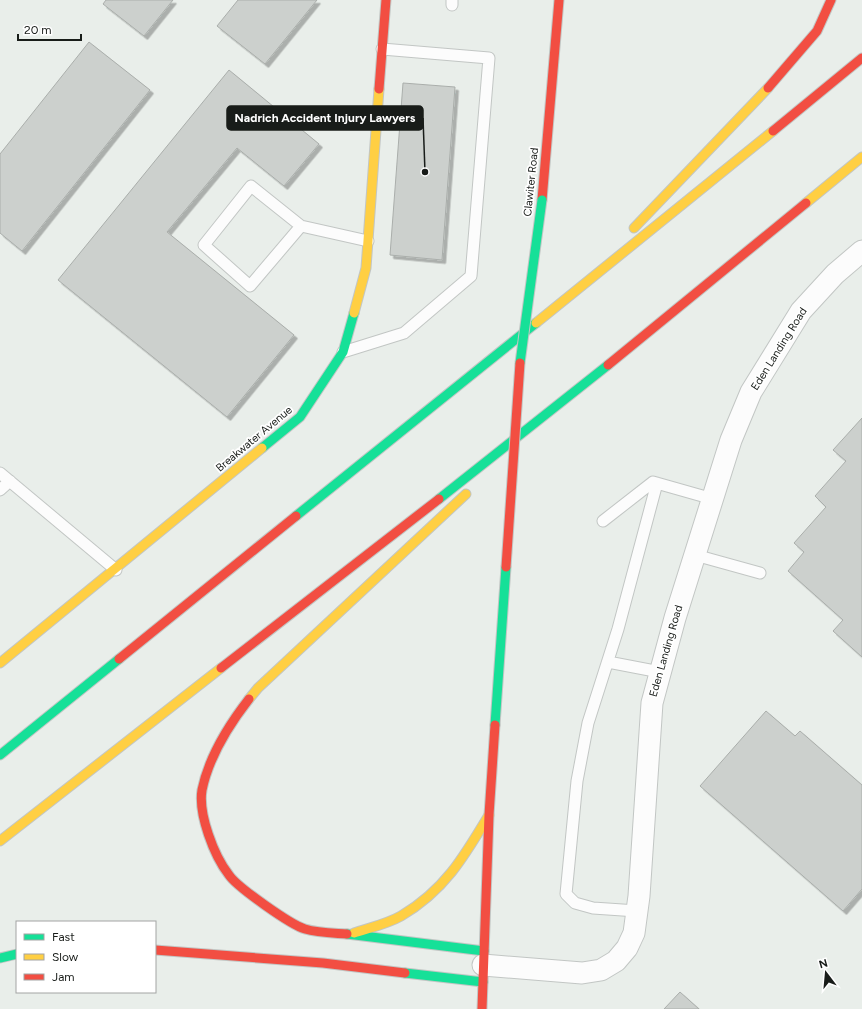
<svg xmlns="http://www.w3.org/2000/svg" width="862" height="1009" viewBox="0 0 862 1009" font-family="Figtree,sans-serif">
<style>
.building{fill:#ccd0cd;stroke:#aaaeab;filter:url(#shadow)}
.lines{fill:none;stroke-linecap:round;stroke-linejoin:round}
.lane-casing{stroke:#c2c6c4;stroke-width:13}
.street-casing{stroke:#c2c6c4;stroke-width:23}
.fast-casing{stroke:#c2c6c4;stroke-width:11}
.slow-casing{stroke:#c2c6c4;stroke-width:11}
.jam-casing{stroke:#c2c6c4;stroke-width:11}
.lane{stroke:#fcfcfc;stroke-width:11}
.street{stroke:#fcfcfc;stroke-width:21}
.fast{stroke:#16e098;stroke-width:9}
.slow{stroke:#ffcf43;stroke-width:9}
.jam{stroke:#f24e42;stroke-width:9}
.fast-bridge-casing{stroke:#c2c6c4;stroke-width:11;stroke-linecap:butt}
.jam-bridge-casing{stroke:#c2c6c4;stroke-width:11;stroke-linecap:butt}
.fast-bridge{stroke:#16e098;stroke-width:9}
.jam-bridge{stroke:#f24e42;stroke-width:9}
.labels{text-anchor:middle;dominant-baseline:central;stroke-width:3.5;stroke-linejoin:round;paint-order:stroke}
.street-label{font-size:11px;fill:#181c19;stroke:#fff}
.leader{fill:none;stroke:#181c19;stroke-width:1.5}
.callout-dot{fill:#181c19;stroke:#fff;stroke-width:1.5}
.callout{fill:#181c19;stroke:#181c19;stroke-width:1.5}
.callout-label{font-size:12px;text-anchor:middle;font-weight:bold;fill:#fff}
</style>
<defs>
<filter id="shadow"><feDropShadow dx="3.5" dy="3.5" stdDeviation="0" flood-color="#0004"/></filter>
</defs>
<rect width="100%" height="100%" fill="#e9eeea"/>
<path class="building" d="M106,0h67l-29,36 -41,-32z
M238,0h79l-52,64 -48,-38z
M89,42l61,48 -128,161 -22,-18v-79z
M229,70l90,74 -35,42 -47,-38 -70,84 127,103 -67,82 -169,-137z
M403,83l52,4 -13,173 -52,-5z
M862,418v239l-29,-26 10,-11 -55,-49 16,-19 -10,-9 32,-36 -11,-11 31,-35 -13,-11z
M766,711l29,25 5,-5 62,54v104l-19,22 -143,-125z
M680,992l19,17h-35z"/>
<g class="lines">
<g class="lane-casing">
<path id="lane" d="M452,5v-5
M301,226l-51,60 -46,-41 47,-59 50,40 67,15
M343,352l61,-19 67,-57 18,-218 -107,-9
M0,473l116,97
M0,490l10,-9
M603,521l50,-39 60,17
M695,555l65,18
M608,662l52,10
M637,911l-44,-3 -18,-5 -9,-9 11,-113 11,-58 30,-94 39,-146"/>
</g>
<g class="street-casing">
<path id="street" d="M483,965l99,8 19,-3 15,-9 11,-13 7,-15 5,-37 13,-193 23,-85 56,-178 20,-48 50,-81 34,-37 27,-23"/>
</g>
<g class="fast-casing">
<path id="fast" d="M262,448l38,-31 43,-65 11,-39
M439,499l169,-134
M296,516l240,-193
M495,725l11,-158
M0,755l119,-96
M347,934l137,17
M0,958l17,-4
M405,973l78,9"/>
</g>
<g class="slow-casing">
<path id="slow" d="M806,203l56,-46
M634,228l134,-140
M354,313l12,-45 13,-179
M536,323l237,-192
M0,663l262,-215
M249,699l9,-11 208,-194
M0,841l221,-173
M354,933c15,-5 33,-9 47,-17 43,-25 63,-59 88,-101"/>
</g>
<g class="jam-casing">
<path id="jam" d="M768,88l49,-57 14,-31
M379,89l7,-89
M773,131l89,-73
M542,200l17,-200
M608,365l198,-162
M119,659l177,-143
M221,668l218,-169
M249,699c-21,27 -40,57 -47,91 -4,24 12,66 27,85 8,12 62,50 76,54 13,4 29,4 42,5
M155,950l168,13 82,10
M482,1009l7,-194 6,-90"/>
</g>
<use href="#lane" class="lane"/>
<use href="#street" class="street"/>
<use href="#fast" class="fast"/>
<use href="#slow" class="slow"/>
<use href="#jam" class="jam"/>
<g class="fast-bridge-casing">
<path id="fast-bridge" d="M520,363l22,-163"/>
</g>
<g class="jam-bridge-casing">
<path id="jam-bridge" d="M506,567l14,-204"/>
</g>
<use href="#fast-bridge" class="fast-bridge"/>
<use href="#jam-bridge" class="jam-bridge"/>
</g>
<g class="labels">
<g class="street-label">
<text transform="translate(531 182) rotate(-84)">Clawiter Road</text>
<text transform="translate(779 349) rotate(-58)">Eden Landing Road</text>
<text transform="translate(254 439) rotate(-40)">Breakwater Avenue</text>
<text transform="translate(666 651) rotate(-74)">Eden Landing Road</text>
</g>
</g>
<path class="leader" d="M425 172L423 118"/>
<circle class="callout-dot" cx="425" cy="172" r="4"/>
<rect class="callout" x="227" y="106" width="196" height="24" rx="4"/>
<g class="callout-label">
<text x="325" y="122">Nadrich Accident Injury Lawyers</text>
</g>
<rect x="16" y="921" width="140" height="72" fill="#ffffff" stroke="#a3a4a3"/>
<rect x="24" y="934" width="20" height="6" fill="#16e098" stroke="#a3a4a3"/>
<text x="52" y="941" font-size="12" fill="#181c19">Fast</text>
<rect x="24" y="954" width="20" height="6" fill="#ffcf43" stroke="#a3a4a3"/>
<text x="52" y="961" font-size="12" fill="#181c19">Slow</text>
<rect x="24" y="974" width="20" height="6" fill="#f24e42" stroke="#a3a4a3"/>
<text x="52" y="981" font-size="12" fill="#181c19">Jam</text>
<g transform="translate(826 973) rotate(344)" stroke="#ffffff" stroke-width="3" paint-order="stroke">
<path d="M0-3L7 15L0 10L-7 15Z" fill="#181c19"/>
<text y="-6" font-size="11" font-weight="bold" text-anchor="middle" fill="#181c19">N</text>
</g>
<path d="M18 34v6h63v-6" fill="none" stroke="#181c19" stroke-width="2"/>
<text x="24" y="34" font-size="12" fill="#181c19" stroke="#ffffff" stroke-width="3" paint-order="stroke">20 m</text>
</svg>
